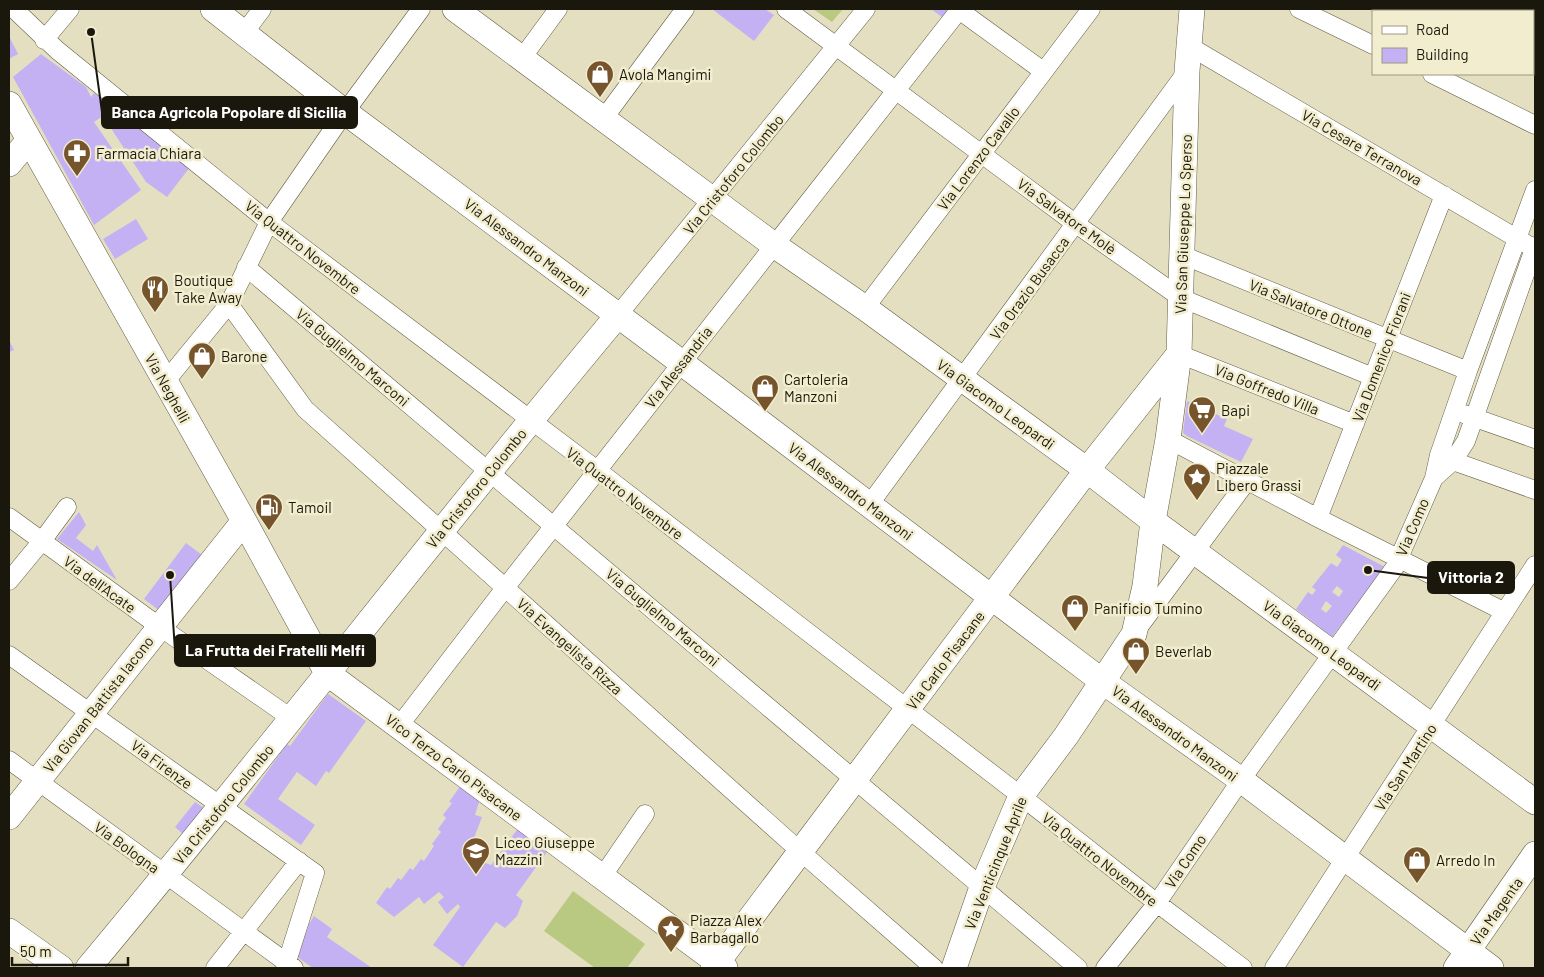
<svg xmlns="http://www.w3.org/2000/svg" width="1544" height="977" viewBox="0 0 1544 977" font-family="Barlow,sans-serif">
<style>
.grass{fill:#b9c981}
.building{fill:#c4b1f4;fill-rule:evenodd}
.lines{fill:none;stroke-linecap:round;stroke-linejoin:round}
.street-casing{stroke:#625d42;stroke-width:19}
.secondary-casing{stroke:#625d42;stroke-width:26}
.street{stroke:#fff;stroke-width:18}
.secondary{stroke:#fff;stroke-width:25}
.labels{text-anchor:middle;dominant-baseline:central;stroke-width:5;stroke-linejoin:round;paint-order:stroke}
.poi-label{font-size:15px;fill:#1a180d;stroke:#f2edce;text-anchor:start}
.street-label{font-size:15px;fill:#1a180d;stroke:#f2edce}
.leader{fill:none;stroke:#1a180d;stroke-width:2}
.callout-dot{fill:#1a180d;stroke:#f2edce;stroke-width:2}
.callout{fill:#1a180d;stroke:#1a180d;stroke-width:2}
.callout-label{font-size:16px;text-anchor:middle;font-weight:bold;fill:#fff}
</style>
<rect width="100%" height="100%" fill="#e5dfc1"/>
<path class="grass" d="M813,9h30l-11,13z
M573,891l72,53 -18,24h-32l-51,-37z"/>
<path class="building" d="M712,9h53l9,6 -20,26z
M931,9h19l-8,8z
M9,36l9,18 -9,5z
M41,54l45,33 5,10 3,-4 96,74 -23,30 -21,-15 -43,-66 -9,6 47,68 -47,35 -81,-148z
M136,219l12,20 -33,20 -12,-20z
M9,340l5,10 -5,2z
M1187,401l40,18 -3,7 29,13 -12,23 -54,-26 -4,-3z
M79,512l7,13 -10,13 17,13 4,-6 20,35 -60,-41z
M186,543l16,12 -42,56 -16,-12z
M1343,545l42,22 -53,70 -36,-28 12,-17 4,3 4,-5 -4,-3 19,-24 6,4 5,-7 -6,-5zM1337,586l6,5 -4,6 -7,-5zM1326,601l6,5 -6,7 -5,-4z
M328,694l38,27 -37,52 -3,-2 -10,15 -19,-14 -19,27 37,26 -14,20 -57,-41 43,-60 3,2z
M461,785l19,14 -5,16 7,2 -15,39 24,9 28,-38 30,22 -33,46 7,6 -6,15 -12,12 -9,-6 -33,45 -30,-22 27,-38 -2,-3 -11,10 -9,-12 6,-5 -5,-5 -15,12 -5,-7 -25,20 -18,-14 11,-16 3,2 8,-11 3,2 9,-12 3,2 8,-11 3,2 10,-15 -2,-2 9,-12 -3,-3 8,-11 -3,-3 9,-12 -3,-1z
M195,802l9,6 -21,26 -8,-7z
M314,916l18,13 -5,8 45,31h-59l-16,-11 12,-33z"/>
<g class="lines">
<g class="street-casing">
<path id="street" d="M14,9l43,41 212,172 328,248 424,326 136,107 86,65
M786,9l290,215 105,74 192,79
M1299,9l74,36
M959,10l84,61
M244,33l18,-24
M44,40l26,-31
M1189,46l346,203
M522,58l36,-49
M1432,74l103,51
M604,118l81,-109
M1182,255l286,116
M246,267l832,701
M229,304l76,105 496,443 133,116
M865,308l226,-299
M618,315l248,-306
M1179,354l176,70
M165,382l64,-78 40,-82 76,-110 76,-103
M1464,414l71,25
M1168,439l150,79 187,94
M1453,461l82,29
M1434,478l19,-17 13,-20 69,-195
M869,505l318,-434
M9,517l151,110 131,91
M1318,518l126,-323
M9,581l33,-40 25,-34
M1139,627l108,-146
M9,655l306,218 -30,95
M399,726l106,-138 455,-579
M9,760l285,208
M602,877l43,-63
M215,968l84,-107
M1105,968l52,-65 84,-123 154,-213 39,-89 5,-23 29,-84 67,-181
M1274,968l261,-403"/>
</g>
<g class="secondary-casing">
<path id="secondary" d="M213,9l132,103 337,251 420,318 139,99 250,188
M455,9l319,236 91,63 222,162 66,51 382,281
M9,104l235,417 83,152 398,295
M9,164l20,-24
M9,817l235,-296
M9,931l52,37
M88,968c180,-215 350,-438 530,-653
M713,968l374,-498 92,-116
M954,968l28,-81 39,-91 45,-60 68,-102 11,-48 8,-65 15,-82 11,-85 8,-283 5,-62
M1456,968l79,-114"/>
</g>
<use href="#street" class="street"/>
<use href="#secondary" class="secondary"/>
</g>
<defs>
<g id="shop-pin" transform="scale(1.4375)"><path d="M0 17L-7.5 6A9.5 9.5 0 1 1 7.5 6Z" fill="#76542c" stroke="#f2edce"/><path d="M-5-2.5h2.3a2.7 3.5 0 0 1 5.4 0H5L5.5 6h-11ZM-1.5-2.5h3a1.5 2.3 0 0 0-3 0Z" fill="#fff"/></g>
<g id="pharmacy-pin" transform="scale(1.4375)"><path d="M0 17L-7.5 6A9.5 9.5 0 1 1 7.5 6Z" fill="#76542c" stroke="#f2edce"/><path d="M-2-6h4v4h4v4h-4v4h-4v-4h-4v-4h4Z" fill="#fff"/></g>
<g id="restaurant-pin" transform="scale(1.4375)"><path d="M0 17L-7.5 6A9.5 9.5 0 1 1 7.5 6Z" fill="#76542c" stroke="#f2edce"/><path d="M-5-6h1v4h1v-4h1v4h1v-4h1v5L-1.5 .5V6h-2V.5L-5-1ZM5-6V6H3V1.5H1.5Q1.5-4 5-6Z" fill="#fff"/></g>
<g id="supermarket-pin" transform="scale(1.4375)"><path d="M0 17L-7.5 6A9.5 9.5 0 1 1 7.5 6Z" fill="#76542c" stroke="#f2edce"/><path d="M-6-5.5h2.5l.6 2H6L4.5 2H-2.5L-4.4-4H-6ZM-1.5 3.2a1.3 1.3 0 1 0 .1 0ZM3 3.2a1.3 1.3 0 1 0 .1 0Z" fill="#fff"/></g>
<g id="sight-pin" transform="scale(1.4375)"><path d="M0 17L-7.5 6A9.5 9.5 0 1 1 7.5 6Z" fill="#76542c" stroke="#f2edce"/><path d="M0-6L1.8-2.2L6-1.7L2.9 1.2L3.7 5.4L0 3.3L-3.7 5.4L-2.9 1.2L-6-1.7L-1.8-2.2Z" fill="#fff"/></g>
<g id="fuel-pin" transform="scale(1.4375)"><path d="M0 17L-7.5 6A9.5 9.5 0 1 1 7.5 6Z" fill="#76542c" stroke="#f2edce"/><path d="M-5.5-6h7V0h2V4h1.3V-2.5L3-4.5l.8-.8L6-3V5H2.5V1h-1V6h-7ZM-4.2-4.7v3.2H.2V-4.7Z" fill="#fff"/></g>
<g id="school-pin" transform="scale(1.4375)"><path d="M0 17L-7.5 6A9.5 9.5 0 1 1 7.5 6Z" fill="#76542c" stroke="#f2edce"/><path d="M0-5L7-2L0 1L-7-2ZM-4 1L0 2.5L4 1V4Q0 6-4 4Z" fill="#fff"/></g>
</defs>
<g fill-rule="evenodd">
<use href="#shop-pin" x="600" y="74"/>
<use href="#pharmacy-pin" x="77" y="153"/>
<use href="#restaurant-pin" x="155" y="289"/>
<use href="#shop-pin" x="202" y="356"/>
<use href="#shop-pin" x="765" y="388"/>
<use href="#supermarket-pin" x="1202" y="410"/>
<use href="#sight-pin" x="1197" y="477"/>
<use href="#fuel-pin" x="269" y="507"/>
<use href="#shop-pin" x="1075" y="608"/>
<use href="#shop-pin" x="1136" y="651"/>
<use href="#school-pin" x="476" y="851"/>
<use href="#shop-pin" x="1417" y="860"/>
<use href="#sight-pin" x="671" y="929"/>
</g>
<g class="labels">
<g class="poi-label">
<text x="619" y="74">Avola Mangimi</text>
<text x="96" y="153">Farmacia Chiara</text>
<text x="174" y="280">Boutique<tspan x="174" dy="17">Take Away</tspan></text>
<text x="221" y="356">Barone</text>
<text x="784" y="379">Cartoleria<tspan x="784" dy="17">Manzoni</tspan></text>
<text x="1221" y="410">Bapi</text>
<text x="1216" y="468">Piazzale<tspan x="1216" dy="17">Libero Grassi</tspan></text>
<text x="288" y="507">Tamoil</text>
<text x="1094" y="608">Panificio Tumino</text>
<text x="1155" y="651">Beverlab</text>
<text x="495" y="842">Liceo Giuseppe<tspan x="495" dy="17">Mazzini</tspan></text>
<text x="1436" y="860">Arredo In</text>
<text x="690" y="920">Piazza Alex<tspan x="690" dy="17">Barbagallo</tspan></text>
</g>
<g class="street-label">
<text transform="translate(1362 147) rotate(30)">Via Cesare Terranova</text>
<text transform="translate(978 158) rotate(-53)">Via Lorenzo Cavallo</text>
<text transform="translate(733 174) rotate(-51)">Via Cristoforo Colombo</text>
<text transform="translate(1067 216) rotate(36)">Via Salvatore Molè</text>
<text transform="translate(1183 224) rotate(-88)">Via San Giuseppe Lo Sperso</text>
<text transform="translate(303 247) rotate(38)">Via Quattro Novembre</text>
<text transform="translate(527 247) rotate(37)">Via Alessandro Manzoni</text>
<text transform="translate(1029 288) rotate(-54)">Via Orazio Busacca</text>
<text transform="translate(1311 308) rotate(22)">Via Salvatore Ottone</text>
<text transform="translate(353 357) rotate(40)">Via Guglielmo Marconi</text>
<text transform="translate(1381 357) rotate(-69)">Via Domenico Fiorani</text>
<text transform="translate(678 367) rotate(-52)">Via Alessandria</text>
<text transform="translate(168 388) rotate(61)">Via Neghelli</text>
<text transform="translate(1267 389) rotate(22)">Via Goffredo Villa</text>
<text transform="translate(996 404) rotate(36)">Via Giacomo Leopardi</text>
<text transform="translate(476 488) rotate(-51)">Via Cristoforo Colombo</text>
<text transform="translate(851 491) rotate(37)">Via Alessandro Manzoni</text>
<text transform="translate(625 493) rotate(37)">Via Quattro Novembre</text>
<text transform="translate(1412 527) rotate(-67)">Via Como</text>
<text transform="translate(100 584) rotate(36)">Via dell'Acate</text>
<text transform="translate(663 617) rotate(40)">Via Guglielmo Marconi</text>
<text transform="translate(1322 645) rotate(36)">Via Giacomo Leopardi</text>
<text transform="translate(570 646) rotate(42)">Via Evangelista Rizza</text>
<text transform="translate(945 660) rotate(-53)">Via Carlo Pisacane</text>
<text transform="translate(98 704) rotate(-52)">Via Giovan Battista Iacono</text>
<text transform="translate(1175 733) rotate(36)">Via Alessandro Manzoni</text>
<text transform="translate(162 764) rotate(36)">Via Firenze</text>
<text transform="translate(454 767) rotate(37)">Vico Terzo Carlo Pisacane</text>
<text transform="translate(1405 767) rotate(-57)">Via San Martino</text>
<text transform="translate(223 804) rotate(-51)">Via Cristoforo Colombo</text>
<text transform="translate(127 847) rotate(36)">Via Bologna</text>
<text transform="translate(1100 859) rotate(38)">Via Quattro Novembre</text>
<text transform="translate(1185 861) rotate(-56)">Via Como</text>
<text transform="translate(995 863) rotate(-68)">Via Venticinque Aprile</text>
<text transform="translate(1496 911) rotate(-55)">Via Magenta</text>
</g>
</g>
<path class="leader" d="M91 32L102 112M1368 570L1428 578M170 575L175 651"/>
<g class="callout-dot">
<circle cx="91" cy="32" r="5"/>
<circle cx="1368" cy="570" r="5"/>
<circle cx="170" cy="575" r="5"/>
</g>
<g class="callout">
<rect x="102" y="97" width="255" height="31" rx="5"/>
<rect x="1428" y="562" width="86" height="31" rx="5"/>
<rect x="175" y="635" width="200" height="31" rx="5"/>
</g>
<g class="callout-label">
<text x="229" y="118">Banca Agricola Popolare di Sicilia</text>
<text x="1471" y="583">Vittoria 2</text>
<text x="275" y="656">La Frutta dei Fratelli Melfi</text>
</g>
<rect width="1544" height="977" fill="none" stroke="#1a180d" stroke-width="20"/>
<rect x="1372" y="10" width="162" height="65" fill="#f2edce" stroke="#9c9881"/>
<rect x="1382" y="26" width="25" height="8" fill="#ffffff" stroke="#9c9881"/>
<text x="1416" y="35" font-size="15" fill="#1a180d">Road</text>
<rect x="1382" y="48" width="25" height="15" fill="#c4b1f4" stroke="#9c9881"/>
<text x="1416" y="60" font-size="15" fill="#1a180d">Building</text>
<path d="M12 957v8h116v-8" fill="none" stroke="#1a180d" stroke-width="2.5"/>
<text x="20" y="957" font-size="15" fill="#1a180d" stroke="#f2edce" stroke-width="4" paint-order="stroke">50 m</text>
</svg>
